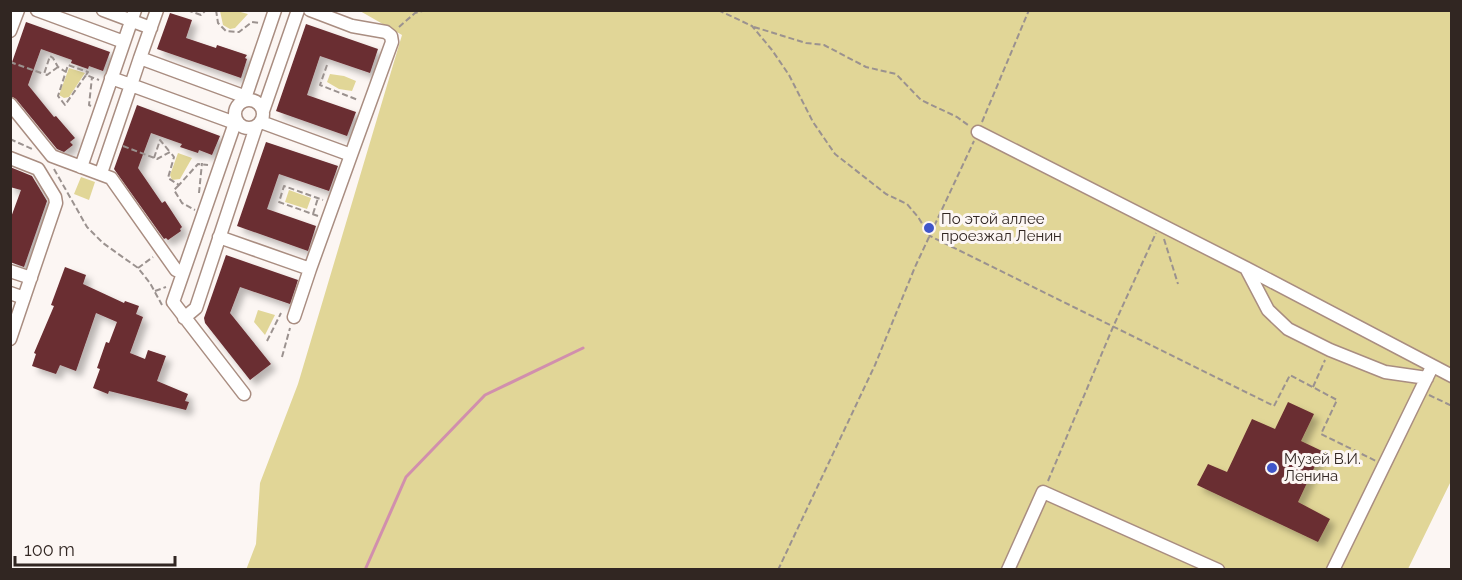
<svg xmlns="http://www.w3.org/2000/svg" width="1462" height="580" viewBox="0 0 1462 580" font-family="Raleway,sans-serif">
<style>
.green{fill:#e1d697}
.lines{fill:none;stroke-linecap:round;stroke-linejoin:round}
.stream{stroke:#d18fad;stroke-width:3}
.building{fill:#6a2d31;filter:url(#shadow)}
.minor-casing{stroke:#a98d81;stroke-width:15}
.path{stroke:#9b928f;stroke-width:2;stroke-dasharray:6 3;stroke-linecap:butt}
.minor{stroke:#fff;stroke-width:12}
.poi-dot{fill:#4056c9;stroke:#fcf6f3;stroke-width:2}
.labels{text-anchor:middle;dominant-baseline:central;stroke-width:6;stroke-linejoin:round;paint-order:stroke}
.poi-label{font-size:15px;fill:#312622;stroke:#fcf6f3;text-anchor:start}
</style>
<defs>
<filter id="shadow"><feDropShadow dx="5.5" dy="5.5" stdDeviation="3" flood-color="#0004"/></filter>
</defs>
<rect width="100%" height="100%" fill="#fcf6f3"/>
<path class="green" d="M220,11h17l11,3 -13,14 -5,1 -7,-4z
M360,11h1091v470l-43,88 -1162,1 10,-26 4,-61 38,-99 104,-349z
M69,68l16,5 -16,24 -5,1 -5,-3z
M330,74l14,2 12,5 -4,10 -13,-2 -12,-7z
M178,153l14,5 -12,21 -8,1 -2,-5z
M81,177l14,5 -6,18 -15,-6z
M289,190l22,8 -4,11 -22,-7z
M258,310l17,5 -10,20 -11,-13z"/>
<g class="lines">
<path class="stream" d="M365,570l41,-93 79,-82 98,-47"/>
</g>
<path class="building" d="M170,13l22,7 -6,18 30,10 1,-3 30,10 -2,3 2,1 -6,19 -84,-29z
M26,22l84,30 -7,19 -14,-5 -1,3 -17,-6 1,-3 -31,-11 -13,36 26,32 2,-1 19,22 -5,4 3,3 -9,7 -7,-3 -41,-50 -6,-3v-28z
M306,24l72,25 -8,24 -50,-17 -13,39 49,17 -9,24 -71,-25z
M137,105l83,31 -8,19 -13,-5 -1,3 -18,-6 2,-3 -31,-11 -13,35 24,35 3,-2 17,26 -2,2 1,2 -13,9 -2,-2 -2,1 -50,-70z
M266,142l72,24 -9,25 -50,-17 -12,35 49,17 -8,25 -71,-25z
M10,167l22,9 15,25 -23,66 -14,-5v-42l11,-30 -11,-3z
M226,255l72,25 -8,24 -50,-17 -10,26 41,51 -21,16 -45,-57 -1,-5z
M65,267l21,8 -3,9 41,19 1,-2 14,5 -3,8 7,3 -13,36 15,6 3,-9 18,6 -9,25 31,13 -3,7 4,1 -3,8 -77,-19 -1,3 -15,-6 7,-19 -3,-1 9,-26 3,1 8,-21 -21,-9 -20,58 -16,-6 -4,9 -24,-8 4,-12 -2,-1 20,-47 -3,-1z
M1288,402l26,12 -13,27 21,10 -24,51 32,17 -12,23 -121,-57 11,-21 19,8 25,-53 23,10z"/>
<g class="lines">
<g class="minor-casing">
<path id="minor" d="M37,10l87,32 -43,125
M103,10l48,18
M310,10l42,16 34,6 5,4 1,6 -41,113
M10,31l8,-21
M124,42l11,-32
M140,58l17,-48
M111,78l20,7 9,-27 106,39
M235 114a14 14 0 1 1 28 0a14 14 0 1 1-28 0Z
M244,101l31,-91
M10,104l42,52 59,22 65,92 6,2
M263,111l35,-101
M236,120l-63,182 71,92
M978,132l268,136 206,108
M10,158l28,11 17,28 1,6 -46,136
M101,173l30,-88 104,38
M219,237l91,32 41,-114 -90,-33
M1246,268l22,42 20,19 42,21 55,22 42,6
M10,271l21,7
M10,293l14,5
M294,317l16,-48
M184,318l12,-10 60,-181
M1008,570l35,-78 175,78
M1333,570l99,-203"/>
</g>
<path class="path" d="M187,10l14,5 5,-5
M216,10l2,13 8,8 13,1 13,-10 7,1
M718,10l34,16 20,24 17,25 24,47 22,32 51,40 21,10 11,13 12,19 344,170 16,-31 47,25 -16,34 55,27
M399,27l16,-14 11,-3
M754,27l52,16 18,2 42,22 30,7 25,26 36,17 11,8
M10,62l34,12
M327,65l-7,20 38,15
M58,67l-11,8 -3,-1 6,-18 3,2 5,9 8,5
M86,75l2,-3 -20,-7 -10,31 7,9 21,-30 13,5
M91,106l-2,-1 3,-28
M982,122l47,-112
M10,139l22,10
M123,146l34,13 13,-7 4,5 -6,21 11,7 19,-21 10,1
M154,158l6,-18 10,12
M54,169l33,58 16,16 35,25 12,15 12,22
M179,185l-5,5 8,13 13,7
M199,193l3,-30
M313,214l5,-16
M318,216l-39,-14 5,-16 39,14
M1164,239l14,45
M138,268l15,-11
M155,291l11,-4
M267,341l14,-28
M282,357l8,-29
M1313,387l12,-27
M1429,395l23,11
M1048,481l65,-154 43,-94
M778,570l97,-205 40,-98 59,-126"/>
<use href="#minor" class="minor"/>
</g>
<g class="poi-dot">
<circle cx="929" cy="228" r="6"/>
<circle cx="1272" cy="468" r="6"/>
</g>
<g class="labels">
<g class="poi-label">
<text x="941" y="219">По этой аллее<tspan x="941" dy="17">проезжал Ленин</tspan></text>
<text x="1284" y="459">Музей В.И.<tspan x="1284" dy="17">Ленина</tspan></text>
</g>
</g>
<rect width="1462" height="580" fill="none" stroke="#312622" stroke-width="24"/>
<path d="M15 556v9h160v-9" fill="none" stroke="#312622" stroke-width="3"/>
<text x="24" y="556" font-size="18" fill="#312622" stroke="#fcf6f3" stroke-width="4.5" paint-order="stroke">100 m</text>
</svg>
